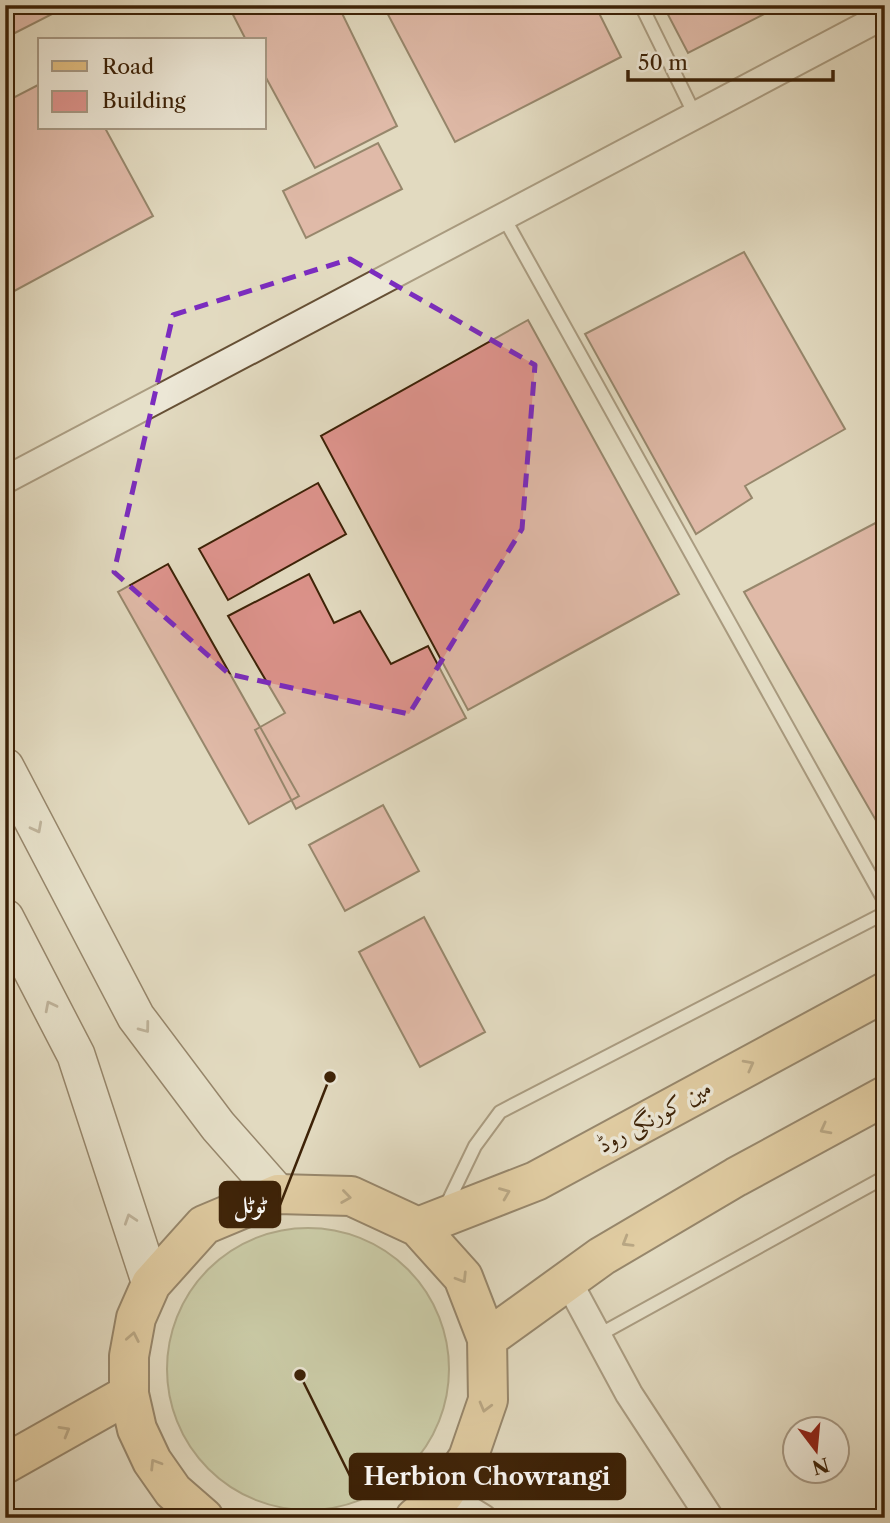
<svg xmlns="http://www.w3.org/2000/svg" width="890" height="1523" viewBox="0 0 890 1523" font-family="'Libre Caslon Text',Amiri,serif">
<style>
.green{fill:#b3c092;stroke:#78714c;stroke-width:2}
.building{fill:#dd938c;stroke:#3d2207;stroke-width:2}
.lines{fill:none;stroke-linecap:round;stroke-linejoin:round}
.service-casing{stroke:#665035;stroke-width:16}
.minor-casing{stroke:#665035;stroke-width:30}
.secondary-casing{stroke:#3d2207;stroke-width:40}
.primary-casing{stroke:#3d2207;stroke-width:42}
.service{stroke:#ece7d6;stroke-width:12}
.minor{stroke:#ece7d6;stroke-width:26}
.secondary{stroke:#ece7d6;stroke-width:37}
.primary{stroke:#e1bd80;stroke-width:38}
.oneway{stroke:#94846e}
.oneway2{stroke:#87683d}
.marked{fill:none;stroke:#7b2cbf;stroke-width:5;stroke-dasharray:14 9;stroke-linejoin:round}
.labels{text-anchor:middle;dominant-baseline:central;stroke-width:7;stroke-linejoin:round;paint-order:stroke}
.street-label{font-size:23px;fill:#3d2207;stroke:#ece7d6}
.leader{fill:none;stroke:#3d2207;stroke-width:2.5}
.callout-dot{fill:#3d2207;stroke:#ece7d6;stroke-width:2.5}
.callout{fill:#3d2207;stroke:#3d2207;stroke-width:2.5}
.callout-label{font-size:24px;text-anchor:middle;font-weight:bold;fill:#fff}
</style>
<rect width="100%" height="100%" fill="#e2dac0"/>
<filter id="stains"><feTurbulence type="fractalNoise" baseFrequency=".00286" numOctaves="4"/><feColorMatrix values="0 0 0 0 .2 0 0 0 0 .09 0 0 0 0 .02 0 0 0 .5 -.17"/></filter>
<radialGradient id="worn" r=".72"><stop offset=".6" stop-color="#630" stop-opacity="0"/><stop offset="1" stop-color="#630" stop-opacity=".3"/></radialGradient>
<path class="green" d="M167 1369a141 141 0 1 1 282 0a141 141 0 1 1-282 0Z"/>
<path class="building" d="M5,5h63v1l-63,32z
M228,5h110l59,121 -82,42 -51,-94v-34h-18z
M383,5h212l26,52 -166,85z
M663,5h119l-94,48z
M40,84v44h65l48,88 -148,80v-194z
M378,143l24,46 -96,49 -23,-47z
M744,252l101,177 -100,57 7,12 -56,36 -111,-200z
M528,320l151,274 -211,116 -147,-274z
M318,483l28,51 -118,66 -29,-51z
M885,518v302l-7,4 -134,-232z
M168,564l131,232 -50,28 -131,-232z
M309,574l25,49 26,-12 31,53 37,-18 38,72 -170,91 -41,-79 30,-17 -57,-97z
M383,805l36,66 -74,40 -36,-66z
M424,917l61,115 -65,35 -61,-115z"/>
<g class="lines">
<g class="service-casing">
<path id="service" d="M641,5l54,110
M503,216l382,686
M446,1206l29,-60 25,-34 385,-199
M597,1336l288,-159"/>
</g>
<g class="minor-casing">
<path id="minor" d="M5,480l880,-465
M568,1281l61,113 81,124
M444,1494l39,24"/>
</g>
<g class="secondary-casing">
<path id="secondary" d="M5,767l131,250 82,109 60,68
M5,918l71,137 75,229"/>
</g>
<g class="primary-casing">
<path id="primary" d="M418,1227l118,-46 349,-189
M487,1339l115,-83 134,-79 149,-81
M5,1464l124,-70
M204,1518l-31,-27 -21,-30 -15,-32 -8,-35v-38l7,-38 15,-34 53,-59 74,-31 73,2 67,31 45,50 24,62 1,61 -20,58 -24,36 -29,24"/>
</g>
<use href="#service" class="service"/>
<use href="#minor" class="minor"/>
<use href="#secondary" class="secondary"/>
<use href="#primary" class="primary"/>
</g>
<defs><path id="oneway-chevron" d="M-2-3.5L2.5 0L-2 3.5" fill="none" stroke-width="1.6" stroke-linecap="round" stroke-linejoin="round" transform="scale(1.75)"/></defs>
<g class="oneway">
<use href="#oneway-chevron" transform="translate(37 828) rotate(62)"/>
<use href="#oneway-chevron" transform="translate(50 1006) rotate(-117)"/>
<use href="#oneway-chevron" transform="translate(145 1028) rotate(53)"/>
<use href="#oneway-chevron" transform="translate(130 1219) rotate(-108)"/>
</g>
<g class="oneway2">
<use href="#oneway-chevron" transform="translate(749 1065) rotate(-28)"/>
<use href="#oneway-chevron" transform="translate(825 1129) rotate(152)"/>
<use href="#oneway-chevron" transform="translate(505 1193) rotate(-22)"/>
<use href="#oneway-chevron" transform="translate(346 1197) rotate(8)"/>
<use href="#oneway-chevron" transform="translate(627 1242) rotate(149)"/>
<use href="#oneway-chevron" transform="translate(462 1278) rotate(58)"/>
<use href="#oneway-chevron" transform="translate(133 1337) rotate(-79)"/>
<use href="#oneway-chevron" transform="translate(485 1407) rotate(105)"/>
<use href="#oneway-chevron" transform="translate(65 1431) rotate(-30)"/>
<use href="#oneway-chevron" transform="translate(155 1464) rotate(-122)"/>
</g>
<path d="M0 0H890V1523H0ZM350,259l185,106 -13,164 -113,185 -180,-40 -115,-102 59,-257z" fill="#e2dac0" fill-opacity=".55" fill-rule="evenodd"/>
<path class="marked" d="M350,259l185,106 -13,164 -113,185 -180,-40 -115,-102 59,-257z"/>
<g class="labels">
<g class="street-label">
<text transform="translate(654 1116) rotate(-29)">مین کورنگی روڈ</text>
</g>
</g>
<path class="leader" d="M330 1077L280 1205M300 1375L350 1476"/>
<g class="callout-dot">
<circle cx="330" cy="1077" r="7"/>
<circle cx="300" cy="1375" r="7"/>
</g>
<g class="callout">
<rect x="220" y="1182" width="60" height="45" rx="7"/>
<rect x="350" y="1454" width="275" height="45" rx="7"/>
</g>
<g class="callout-label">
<text x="250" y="1213">ٹوٹل</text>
<text x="487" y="1485">Herbion Chowrangi</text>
</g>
<rect width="890" height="1523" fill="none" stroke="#e2dac0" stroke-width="28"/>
<rect x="7" y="7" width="876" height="1509" fill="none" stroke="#3d2207" stroke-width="3.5"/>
<rect x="14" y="14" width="862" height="1495" fill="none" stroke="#3d2207" stroke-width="2"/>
<rect x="38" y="38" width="228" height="91" fill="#ece7d6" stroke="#a69883" stroke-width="2"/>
<rect x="52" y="61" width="35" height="10" fill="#e1bd80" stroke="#a69883" stroke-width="2"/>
<text x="102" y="74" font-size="21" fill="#3d2207">Road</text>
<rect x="52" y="91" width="35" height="21" fill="#dd938c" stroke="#a69883" stroke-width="2"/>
<text x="102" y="108" font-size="21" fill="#3d2207">Building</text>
<g transform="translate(816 1450) rotate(164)"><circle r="33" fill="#ece7d6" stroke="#a69883" stroke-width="2"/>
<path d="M0-5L12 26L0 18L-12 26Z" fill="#8f2418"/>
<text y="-10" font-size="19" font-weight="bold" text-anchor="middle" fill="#3d2207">N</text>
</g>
<path d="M628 70v10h205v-10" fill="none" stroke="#3d2207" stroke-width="3.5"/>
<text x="638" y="70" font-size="21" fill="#3d2207" stroke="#ece7d6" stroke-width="5" paint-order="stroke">50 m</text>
<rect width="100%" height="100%" filter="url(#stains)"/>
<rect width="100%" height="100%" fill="url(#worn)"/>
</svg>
